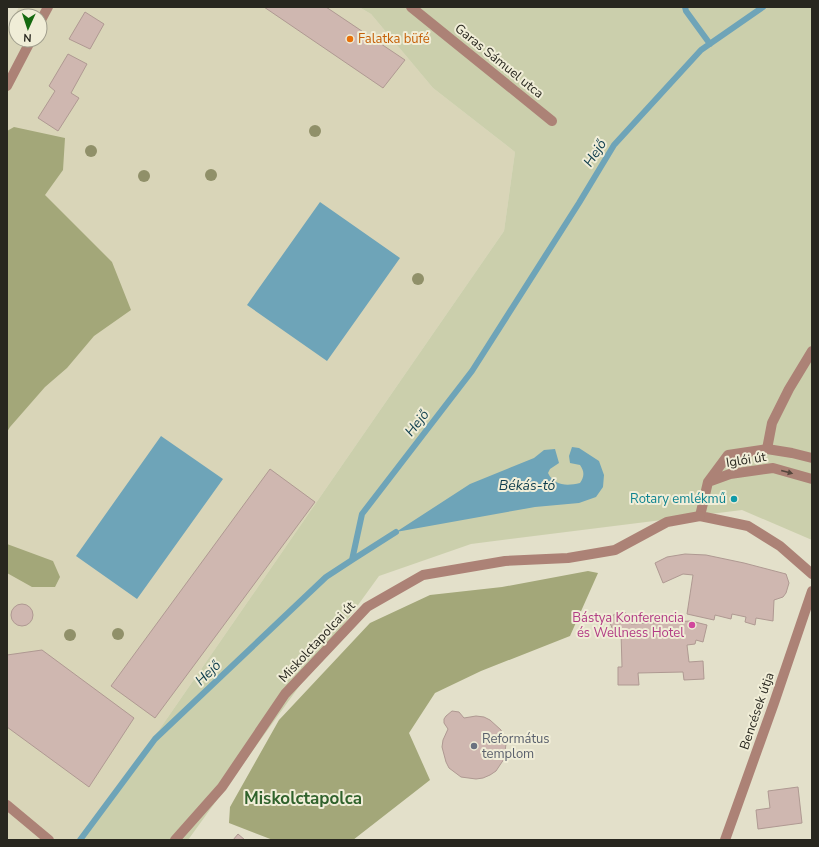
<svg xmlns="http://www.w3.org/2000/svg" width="819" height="847" viewBox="0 0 819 847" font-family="'Nunito Sans',sans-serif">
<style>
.built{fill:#d9d5b8;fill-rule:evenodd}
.green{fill:#cbcfac}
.forest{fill:#a3a779}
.water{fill:#6ea4b8}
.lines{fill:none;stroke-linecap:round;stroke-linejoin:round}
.stream{stroke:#6ea4b8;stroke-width:6}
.building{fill:#cfb7b0;stroke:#af9992}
.pedestrian{stroke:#ac8276;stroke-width:10}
.minor{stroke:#ac8276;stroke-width:10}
.tertiary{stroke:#ac8276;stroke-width:10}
.tree{fill:#909069}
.oneway{fill:#56473d}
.food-dot{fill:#e8710a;stroke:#f0edd7;stroke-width:1.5}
.culture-dot{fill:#0f9aa8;stroke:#f0edd7;stroke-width:1.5}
.hotel-dot{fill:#d1479c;stroke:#f0edd7;stroke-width:1.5}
.worship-dot{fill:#6b7280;stroke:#f0edd7;stroke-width:1.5}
.labels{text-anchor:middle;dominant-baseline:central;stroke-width:4;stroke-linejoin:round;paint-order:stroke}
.food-label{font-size:13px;fill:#c56008;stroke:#f0edd7;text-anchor:start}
.street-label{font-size:13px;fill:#28271f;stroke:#f0edd7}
.culture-label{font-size:13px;fill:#0d838f;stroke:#f0edd7;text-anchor:end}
.hotel-label{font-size:13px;fill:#b23c85;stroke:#f0edd7;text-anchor:end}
.worship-label{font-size:13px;fill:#5b616d;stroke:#f0edd7;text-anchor:start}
.water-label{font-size:14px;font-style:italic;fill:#0d3d4d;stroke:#f0edd7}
.district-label{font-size:17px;font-weight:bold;fill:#30622c;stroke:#f0edd7}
</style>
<rect width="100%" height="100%" fill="#e3e0ca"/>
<path class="built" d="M19,7h340l12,7 62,74 82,64 -11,79 -421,609h-76v-810zM16,16h24v24h-24z"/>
<path class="green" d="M359,7h453v533l-70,-30 -271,34 -92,32 -191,264h-105l421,-609 11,-79 -82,-64 -62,-74z"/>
<path class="forest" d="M14,127l51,11 -2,32 -18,25 67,67 19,48 -37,26 -27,32 -22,19 -35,40 -3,5v-301z
M7,544l46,17 7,16 -5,10h-23l-25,-14z
M588,571l10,2 -28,63 -89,35 -46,22 -26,40 21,47 -77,60h-80l-44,-17 1,-16 49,-87 91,-97 60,-28 72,-8z"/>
<path class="water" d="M320,202l80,56 -73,103 -80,-56z
M161,436l62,43 -86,120 -61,-43z
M572,447l7,1 20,13 5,14 -1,12 -7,10 -17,6 -44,4 -139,25 74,-48 64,-26 10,-8 11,-1 4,14 -9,6 -2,4c6,13 19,13 32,10 4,-6 5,-11 0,-18l-10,-2 -1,-7z"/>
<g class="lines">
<path class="stream" d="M685,7l1,4 24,33
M352,560l44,-28
M80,840l75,-101 171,-162 26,-17 10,-46 110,-143 107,-168 35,-58 87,-95 62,-43"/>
</g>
<path class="building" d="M264,7h62l79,53 -22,28z
M85,12l19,12 -14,25 -21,-10z
M68,54l19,10 -16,29 8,5 -21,33 -20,-13 17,-27 -6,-5z
M270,469l45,33 -160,216 -44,-32z
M685,554l21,1 38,8 42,11 3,9 -3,10 -3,4 -9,3 -1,21 -17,-3 -1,7 -10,-3 1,-5 -14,-3 -1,5 -16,-4 -1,5 -27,-6 6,-39 -10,-1 -20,9 -8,-20 12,-6z
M11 615a11 11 0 1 1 22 0a11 11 0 1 1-22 0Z
M618,612h7l5,5 1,7 60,-3 16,4 -4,17 -7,-2 -1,4 -8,1 2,17 14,-1 1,18 -20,1 -1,-8 -45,1 1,12h-21v-18h4l-1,-35 -8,-2 -3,-7 2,-7z
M42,650l92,68 -45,69 -82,-60v-72z
M452,711l7,1 5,6 12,-2 8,1 6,3 11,10 5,14 -2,15 -8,12 -6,4 -7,3 -7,1 -15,-2 -12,-9 -3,-6 -4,-15 1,-7 5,-11 -4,-6v-4l2,-3z
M798,787l4,36 -44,6 -2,-19 14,-2 -2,-17z
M238,834l7,6h-12z"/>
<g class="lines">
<path class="pedestrian" d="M411,7l141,114
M767,449l5,-26 17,-34 23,-38
M7,805l42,35"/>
<path class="minor" d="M40,22l8,-15
M7,86l24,-46
M812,458l-20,-5 -25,-4 -39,6 -20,27 -8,34 48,10 32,20 32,28
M708,482l22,-8 43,-6 39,11
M725,840l49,-137 38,-112"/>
<path class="tertiary" d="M175,840l47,-53 63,-93 82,-87 56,-32 82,-14 63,-3 47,-8 52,-28 33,-6"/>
</g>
<g class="tree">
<circle cx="315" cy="131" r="6"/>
<circle cx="91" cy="151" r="6"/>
<circle cx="211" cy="175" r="6"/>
<circle cx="144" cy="176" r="6"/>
<circle cx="418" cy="279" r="6"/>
<circle cx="118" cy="634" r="6"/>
<circle cx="70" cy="635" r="6"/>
</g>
<defs><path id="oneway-solid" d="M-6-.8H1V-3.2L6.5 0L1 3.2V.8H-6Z"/></defs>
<use class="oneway" href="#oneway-solid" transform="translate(787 472) rotate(15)"/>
<circle class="food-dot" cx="350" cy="39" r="4"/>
<circle class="culture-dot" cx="734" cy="499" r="4"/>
<circle class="hotel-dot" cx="692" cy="625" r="4"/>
<circle class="worship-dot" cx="474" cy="746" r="4"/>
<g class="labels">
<g class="food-label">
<text x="358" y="39">Falatka büfé</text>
</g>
<g class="street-label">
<text transform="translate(499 61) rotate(39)">Garas Sámuel utca</text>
<text transform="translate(746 460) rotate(-9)">Iglói út</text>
<text transform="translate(317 642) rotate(-47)">Miskolctapolcai út</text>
<text transform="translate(757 711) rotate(-71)">Bencések útja</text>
</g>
<g class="culture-label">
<text x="726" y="499">Rotary emlékmű</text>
</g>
<g class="hotel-label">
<text x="684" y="618">Bástya Konferencia<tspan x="684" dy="15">és Wellness Hotel</tspan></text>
</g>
<g class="worship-label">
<text x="482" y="739">Református<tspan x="482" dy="15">templom</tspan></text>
</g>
<g class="water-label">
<text transform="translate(595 153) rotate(-57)">Hejő</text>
<text transform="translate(417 423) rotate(-52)">Hejő</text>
<text x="527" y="485">Békás-tó</text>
<text transform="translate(208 673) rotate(-44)">Hejő</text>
</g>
<g class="district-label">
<text x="303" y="798">Miskolctapolca</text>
</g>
</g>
<rect width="819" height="847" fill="none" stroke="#28271f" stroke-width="16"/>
<g transform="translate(28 28) rotate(183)"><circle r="19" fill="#f0edd7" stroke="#a09e8d"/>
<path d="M0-3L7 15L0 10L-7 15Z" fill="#15690f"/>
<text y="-6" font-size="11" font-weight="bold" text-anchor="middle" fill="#28271f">N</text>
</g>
</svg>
